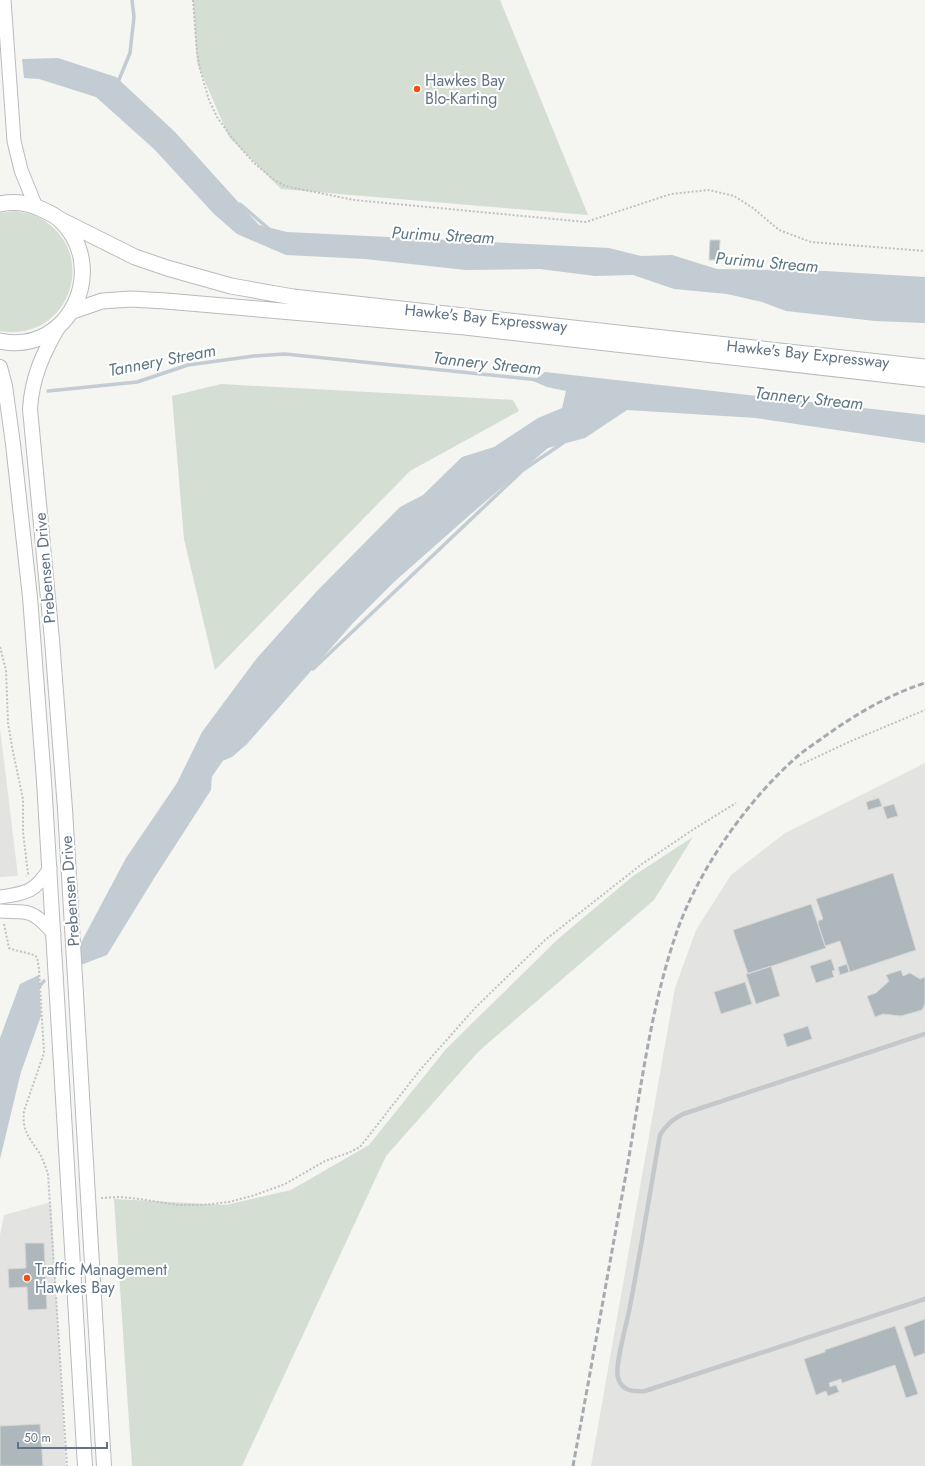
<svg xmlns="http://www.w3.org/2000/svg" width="925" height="1466" viewBox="0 0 925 1466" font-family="Jost,sans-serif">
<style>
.built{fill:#e3e4e2}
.green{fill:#d5ded2}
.water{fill:#c2ccd2}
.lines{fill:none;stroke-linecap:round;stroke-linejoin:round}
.stream{stroke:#c2ccd2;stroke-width:3.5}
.building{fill:#aeb7bc;stroke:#d6d7d4}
.secondary-casing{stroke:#b8bdc2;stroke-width:15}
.primary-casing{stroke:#b7bbbf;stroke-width:16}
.trunk-casing{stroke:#b8bbbe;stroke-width:17}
.path{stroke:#c0c1c3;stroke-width:2;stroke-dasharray:2 2;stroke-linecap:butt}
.service{stroke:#c4c8cb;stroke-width:4.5}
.secondary{stroke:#fff;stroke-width:13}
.primary{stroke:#fff;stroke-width:14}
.trunk{stroke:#fff;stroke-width:15}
.rail{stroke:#a4aab0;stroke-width:3;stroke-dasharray:6 3;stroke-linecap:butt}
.poi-dot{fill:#f34f13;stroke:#fff;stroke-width:1.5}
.labels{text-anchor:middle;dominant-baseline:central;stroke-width:4;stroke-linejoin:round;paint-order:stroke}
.poi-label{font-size:16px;fill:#617485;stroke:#fff;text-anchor:start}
.street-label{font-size:16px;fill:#617485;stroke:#fff}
.water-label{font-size:17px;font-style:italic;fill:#5d7783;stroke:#fff}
</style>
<rect width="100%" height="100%" fill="#f5f5f1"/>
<path class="built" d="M0,728l18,148 -18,1z
M925,763v703h-334l84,-478 21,-58 35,-55 54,-42z
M51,1202l15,264h-66v-231l4,-20z"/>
<path class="green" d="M193,0h307l88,215 -307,-26 -52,-52 -32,-74z
M16,211c10,2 20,4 29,10 55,38 21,122 -45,110v-118z
M221,384l292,16 6,11 -109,60 -195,199 -31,-131 -12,-143z
M693,837l-39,63 -175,151 -93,105 -144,310h-110l-18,-267 112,6 65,-15 78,-45 77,-96 112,-110 75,-63z"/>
<path class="water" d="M58,58l58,19 59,55 84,93 28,7 322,16 32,8 31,-1 45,14 108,2 100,6v46l-50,-2 -89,-10 -24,-9 -35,-8 -53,-5 -41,-14 -38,1 -55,-7 -74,1 -101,-11 -79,-4 -49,-21 -23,-20 -60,-65 -58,-52 -57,-18 -15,-1 -2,-19z
M545,372l380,43v28l-169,-25 -129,-8 -42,28 -37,10 -76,65 -78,69 -41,41 -106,121 -15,13 -15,6 -5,11 -1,16 -58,90 -46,75 -29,11 -2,-14 50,-94 51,-75 25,-51 55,-74 60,-67 83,-84 23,-12 39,-38 32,-10 44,-29 24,-10 4,-17 -19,-4 -14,-6z
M39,975l2,41 -20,56 -21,87v-121l20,-54z"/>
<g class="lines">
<path class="stream" d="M118,82l12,-29 4,-36 -2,-17
M240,204l29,25
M48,391l89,-9 51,-17 66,-9 31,-2 254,26
M313,669l210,-199 40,-27
M211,775l11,-16
M37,989l7,-8"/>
</g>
<path class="building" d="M710,240h10l-1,20h-10z
M879,798l3,8 -14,4 -2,-8z
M894,804l4,12 -11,3 -4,-12z
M893,873l23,77 -66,22 -10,-31 -15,5 -7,-22 1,-1 -1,-2 5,-2 -7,-20z
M811,904l15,44 -78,26 -15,-44z
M831,959l4,11 -3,1 2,6 -18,6 -6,-17z
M847,964l2,8 -9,3 -2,-8z
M771,966l9,30 -24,8 -10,-30z
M901,970l2,6 7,-3 10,6 5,-2v27l-3,6 -21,6 -18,-2 -8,3 -8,-21 9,-3 13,-12 -3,-6z
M745,982l7,22 -31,10 -7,-22z
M808,1026l4,13 -25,8 -4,-13z
M25,1243h19l3,66 -19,1 -1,-23 -18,1 -1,-19 18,-1z
M925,1319v34l-11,4 -10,-30z
M895,1326l23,68 -12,4 -11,-33 -53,18 -1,-4 -12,4 1,4 6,-2 3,7 -11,4 -2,-5 -10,4 -12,-36 21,-7v-2z
M40,1424l3,42h-43v-40z"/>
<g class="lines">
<g class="secondary-casing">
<path id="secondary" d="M4,0l10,141 7,29 15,37
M0,897c27,-4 35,-5 50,-29
M0,911c8,1 15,0 23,1 13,1 22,12 31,22"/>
</g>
<g class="primary-casing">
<path id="primary" d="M59,326c-16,27 -27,51 -29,83l22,231 13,169 39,657
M0,367l5,19 8,58 17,153 14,184 41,685"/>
</g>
<g class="trunk-casing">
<path id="trunk" d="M0,204c14,-3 29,-1 41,5 7,3 14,6 19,11 50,47 10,136 -60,121
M59,219l76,38 32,11 64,18 62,11 632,70
M70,312l32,-11 29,-2 35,2 299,26 460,52"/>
</g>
<path class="path" d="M193,0l4,52 3,17 9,31 8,17 15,21 22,25 19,16 12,7 69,14 232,22 85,-28 38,-4 25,6 19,12 26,22 32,12 114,9
M0,647l6,23 2,53 4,24 11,52v33l5,42 -2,2
M800,765l51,-24 74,-31
M4,924l5,24c9,4 20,4 28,9l2,12 5,84 -20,58c-2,19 4,25 14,40 5,7 7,15 10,23l19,292
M101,1198l20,-1 19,2 37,6h26l26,-3 26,-7 30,-11 40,-23 23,-8 12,-6 60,-77 55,-62 70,-68 97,-76 52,-35 42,-26"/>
<path class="service" d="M925,1034l-242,80c-11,6 -17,11 -23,21 -10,57 -19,114 -30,171 -2,14 -16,60 -12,72 4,13 15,14 27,13l280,-92"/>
<use href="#secondary" class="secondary"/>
<use href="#primary" class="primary"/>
<use href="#trunk" class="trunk"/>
<path class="rail" d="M573,1466c18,-97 35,-194 53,-292 14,-79 24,-164 50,-240 22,-64 72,-135 123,-179 7,-6 15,-11 22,-16 32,-23 66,-44 104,-56"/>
</g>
<g class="poi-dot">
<circle cx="417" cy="89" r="4"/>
<circle cx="27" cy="1278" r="4"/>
</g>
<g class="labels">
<g class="poi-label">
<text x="425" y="80">Hawkes Bay<tspan x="425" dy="18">Blo-Karting</tspan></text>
<text x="35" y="1269">Traffic Management<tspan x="35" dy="18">Hawkes Bay</tspan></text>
</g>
<g class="street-label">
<text transform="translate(486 318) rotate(6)">Hawke's Bay Expressway</text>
<text transform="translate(808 354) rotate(6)">Hawke's Bay Expressway</text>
<text transform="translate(45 568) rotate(-95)">Prebensen Drive</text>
<text transform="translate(70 891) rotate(-94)">Prebensen Drive</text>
</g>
<g class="water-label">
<text transform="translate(443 235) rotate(3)">Purimu Stream</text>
<text transform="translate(767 262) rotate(5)">Purimu Stream</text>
<text transform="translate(162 360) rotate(-11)">Tannery Stream</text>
<text transform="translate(487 363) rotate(6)">Tannery Stream</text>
<text transform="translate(809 398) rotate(6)">Tannery Stream</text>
</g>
</g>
<path d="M18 1442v6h89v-6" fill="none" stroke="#617485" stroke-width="2"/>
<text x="24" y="1442" font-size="12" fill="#617485" stroke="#ffffff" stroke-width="3" paint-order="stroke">50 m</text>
</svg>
